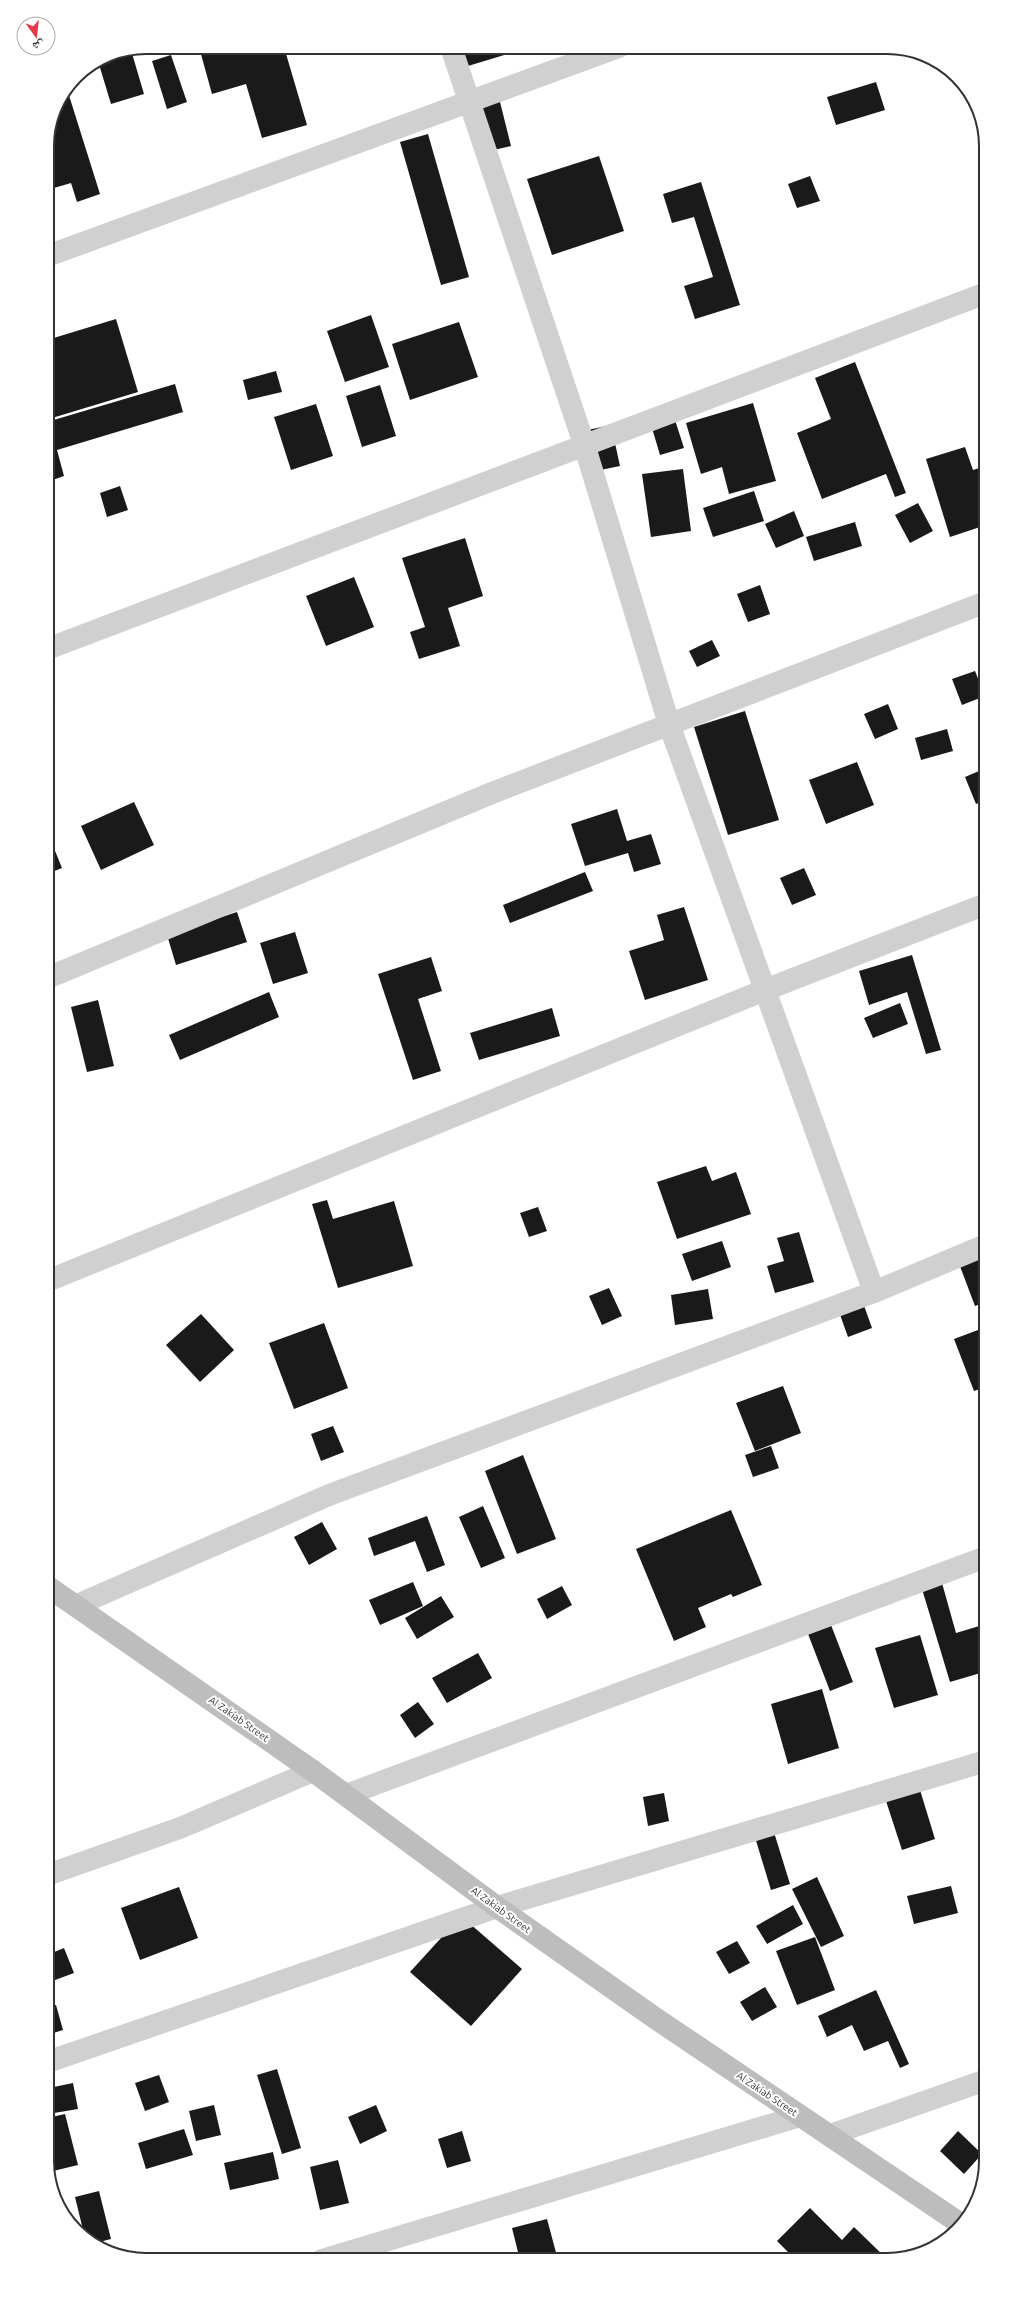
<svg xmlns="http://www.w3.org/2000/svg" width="1033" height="2307" viewBox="0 0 1033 2307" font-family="Ubuntu,'Noto Naskh Arabic',sans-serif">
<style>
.building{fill:#1a1a1a}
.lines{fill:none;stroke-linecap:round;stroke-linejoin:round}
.street{stroke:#d0d0d0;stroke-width:22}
.secondary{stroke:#bdbdbd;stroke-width:22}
.labels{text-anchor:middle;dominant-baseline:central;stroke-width:4;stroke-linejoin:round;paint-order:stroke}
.street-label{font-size:10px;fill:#333;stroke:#fff}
.rim{fill:none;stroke:#333;stroke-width:2}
</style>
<rect width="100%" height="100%" fill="#fff"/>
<path class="building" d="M199,47h85l23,78 -45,13 -16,-54 -34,10z
M462,47h51l1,5 -46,14z
M131,50l13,44 -33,10 -13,-43 11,-7z
M171,55l16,47 -20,7 -15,-48z
M876,82l9,28 -49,15 -9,-28z
M67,89l33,105 -23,8 -6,-19 -24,7v-50l8,-32z
M499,98l12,48 -26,6 -11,-48z
M428,134l41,143 -28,8 -41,-143z
M599,156l25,75 -72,24 -25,-76z
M810,176l10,25 -23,7 -9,-24z
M701,182l39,123 -45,14 -11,-33 29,-9 -19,-60 -22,6 -9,-29z
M371,315l18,52 -44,15 -18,-51z
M116,319l22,73 -86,26 -5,-15v-63z
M459,322l19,55 -68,23 -18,-56z
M855,362l51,131 -11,4 -9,-23 -64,25 -25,-66 34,-14 -16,-41z
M276,371l6,21 -34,8 -5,-20z
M175,384l8,28 -126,38 7,26 -17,6v-60z
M380,385l16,51 -34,11 -16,-51z
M753,403l23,78 -47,13 -7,-27 -21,7 -15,-51z
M316,404l17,52 -42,14 -17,-53z
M675,420l9,28 -24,7 -8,-27z
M611,425l9,41 -34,7 -8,-41z
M965,447l8,23 13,-4v59l-36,12 -24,-78z
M683,469l8,62 -40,6 -9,-63z
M120,486l8,24 -21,7 -7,-24z
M754,491l10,30 -51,16 -10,-29z
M918,503l15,28 -23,12 -15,-28z
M794,511l10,25 -28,12 -11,-24z
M855,522l7,24 -48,15 -8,-24z
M465,538l18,58 -35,12 12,38 -41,13 -9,-27 15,-5 -23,-69z
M354,577l20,50 -48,19 -20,-50z
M760,585l10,29 -22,8 -11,-28z
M712,640l8,16 -23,11 -8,-16z
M975,671l10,25 -23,9 -10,-26z
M888,704l10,25 -23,10 -11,-25z
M745,711l34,109 -51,15 -34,-108z
M947,729l6,22 -32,9 -6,-22z
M857,762l17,43 -48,19 -17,-44z
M986,768v32l-10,4 -11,-27z
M134,802l20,43 -53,25 -20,-44z
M617,809l10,32 24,-7 10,30 -27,8 -6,-19 -43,13 -14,-42z
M47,831l15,37 -15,6z
M804,868l12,27 -24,10 -12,-27z
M585,872l8,19 -83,32 -7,-18z
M684,907l24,73 -63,20 -16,-49 35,-11 -7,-25z
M237,912l10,30 -71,23 -9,-30z
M295,932l13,41 -35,11 -13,-41z
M912,955l29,95 -15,4 -19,-62 -38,13 -10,-34z
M431,957l11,34 -24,8 23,72 -28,9 -35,-106z
M269,992l10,25 -99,43 -11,-25z
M98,1000l16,66 -27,6 -16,-65z
M900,1003l8,21 -35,14 -9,-20z
M552,1008l8,28 -81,24 -9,-27z
M706,1166l6,15 24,-9 15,42 -74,25 -20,-57z
M327,1200l6,19 61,-18 19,65 -75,22 -26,-84z
M538,1207l9,24 -18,6 -9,-24z
M799,1232l15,50 -39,11 -8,-27 17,-5 -7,-23z
M722,1241l9,26 -39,14 -10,-27z
M986,1250v52l-11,4 -17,-45z
M609,1288l13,28 -20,9 -13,-29z
M708,1289l5,30 -38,6 -4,-30z
M862,1300l10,28 -24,9 -10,-28z
M201,1314l33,36 -34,32 -34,-37z
M324,1323l24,65 -54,21 -25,-66z
M986,1327v60l-12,4 -20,-52z
M783,1386l18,47 -46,18 -19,-48z
M333,1426l11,26 -23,9 -10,-27z
M771,1446l8,22 -26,9 -8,-22z
M523,1455l33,84 -39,15 -32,-83z
M483,1506l22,52 -24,10 -22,-51z
M731,1510l31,75 -29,12 -2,-3 -33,14 8,19 -32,14 -38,-92z
M427,1516l18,49 -18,7 -12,-31 -41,15 -6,-18z
M322,1522l15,27 -28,16 -15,-28z
M413,1582l10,24 -43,19 -11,-25z
M942,1583l14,50 30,-9v28l-7,2 5,18 -34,10 -28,-93z
M562,1586l10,19 -25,14 -10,-20z
M441,1596l13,21 -37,22 -12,-21z
M831,1625l22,57 -23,9 -22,-57z
M920,1635l18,60 -44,13 -19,-60z
M478,1653l14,25 -45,25 -15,-25z
M822,1689l17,59 -51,16 -17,-60z
M418,1702l16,22 -19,14 -15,-23z
M920,1790l15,49 -33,11 -16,-49z
M664,1793l5,28 -21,5 -5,-29z
M773,1829l17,55 -19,6 -17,-56z
M817,1877l27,59 -23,11 -29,-58z
M951,1886l7,27 -44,11 -7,-28z
M179,1887l19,51 -58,22 -19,-52z
M793,1905l10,19 -36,20 -11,-18z
M461,1916l61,53 -51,57 -61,-54z
M815,1937l20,53 -38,15 -21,-54z
M737,1941l13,22 -21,11 -13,-22z
M64,1948l10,25 -27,10v-28z
M765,1987l12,20 -25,14 -12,-19z
M876,1990l33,74 -9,4 -12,-27 -24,10 -12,-26 -25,12 -9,-21z
M56,2005l7,25 -16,5v-27z
M277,2069l24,79 -19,6 -25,-79z
M159,2075l10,27 -24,9 -10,-28z
M73,2083l5,26 -24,4 -5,-25z
M214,2105l7,30 -25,6 -7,-30z
M376,2105l11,26 -27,13 -12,-27z
M65,2114l13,51 -29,7 -2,-54z
M184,2129l9,26 -47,14 -8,-26z
M462,2131l9,30 -24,7 -9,-29z
M958,2131l24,23 -18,20 -24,-23z
M273,2152l6,27 -49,11 -6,-27z
M338,2160l11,43 -29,7 -10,-43z
M99,2191l12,48 -16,4 -10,-5 -10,-41z
M810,2208l32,32 12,-13 34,33h-92l-19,-19z
M547,2219l11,41h-50l11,-4 -7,-28z
M743,2255l2,5h-16z"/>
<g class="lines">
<path class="street" d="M451,47l133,397 85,280 205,568
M47,256l572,-209
M47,649l939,-356
M47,978l445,-185 494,-191
M47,1281l718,-291 221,-86
M77,1605l252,-110 545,-203 112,-47
M346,1795l640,-238
M47,1875l133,-47 133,-57
M47,2062l450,-155 489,-146
M830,2135l156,-55
M322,2260l478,-144"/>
<path class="secondary" d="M47,1586l266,185 184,136 158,111 306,206"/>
</g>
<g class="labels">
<g class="street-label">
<text transform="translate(239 1719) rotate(35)">Al Zakiab Street</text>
<text transform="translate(501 1910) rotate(36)">Al Zakiab Street</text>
<text transform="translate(767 2094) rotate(34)">Al Zakiab Street</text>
</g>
</g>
<path d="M0 0H1033V2307H0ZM146 54H887A92 92 0 0 1 979 146V2161A92 92 0 0 1 887 2253H146A92 92 0 0 1 54 2161V146A92 92 0 0 1 146 54Z" fill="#fff" fill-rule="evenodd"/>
<path class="rim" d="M146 54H887A92 92 0 0 1 979 146V2161A92 92 0 0 1 887 2253H146A92 92 0 0 1 54 2161V146A92 92 0 0 1 146 54Z"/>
<g transform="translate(36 36) rotate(165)"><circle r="19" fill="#ffffff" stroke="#adadad"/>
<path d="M0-3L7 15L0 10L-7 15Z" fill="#e63946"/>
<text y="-6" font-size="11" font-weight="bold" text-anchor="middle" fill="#333333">ش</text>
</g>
</svg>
